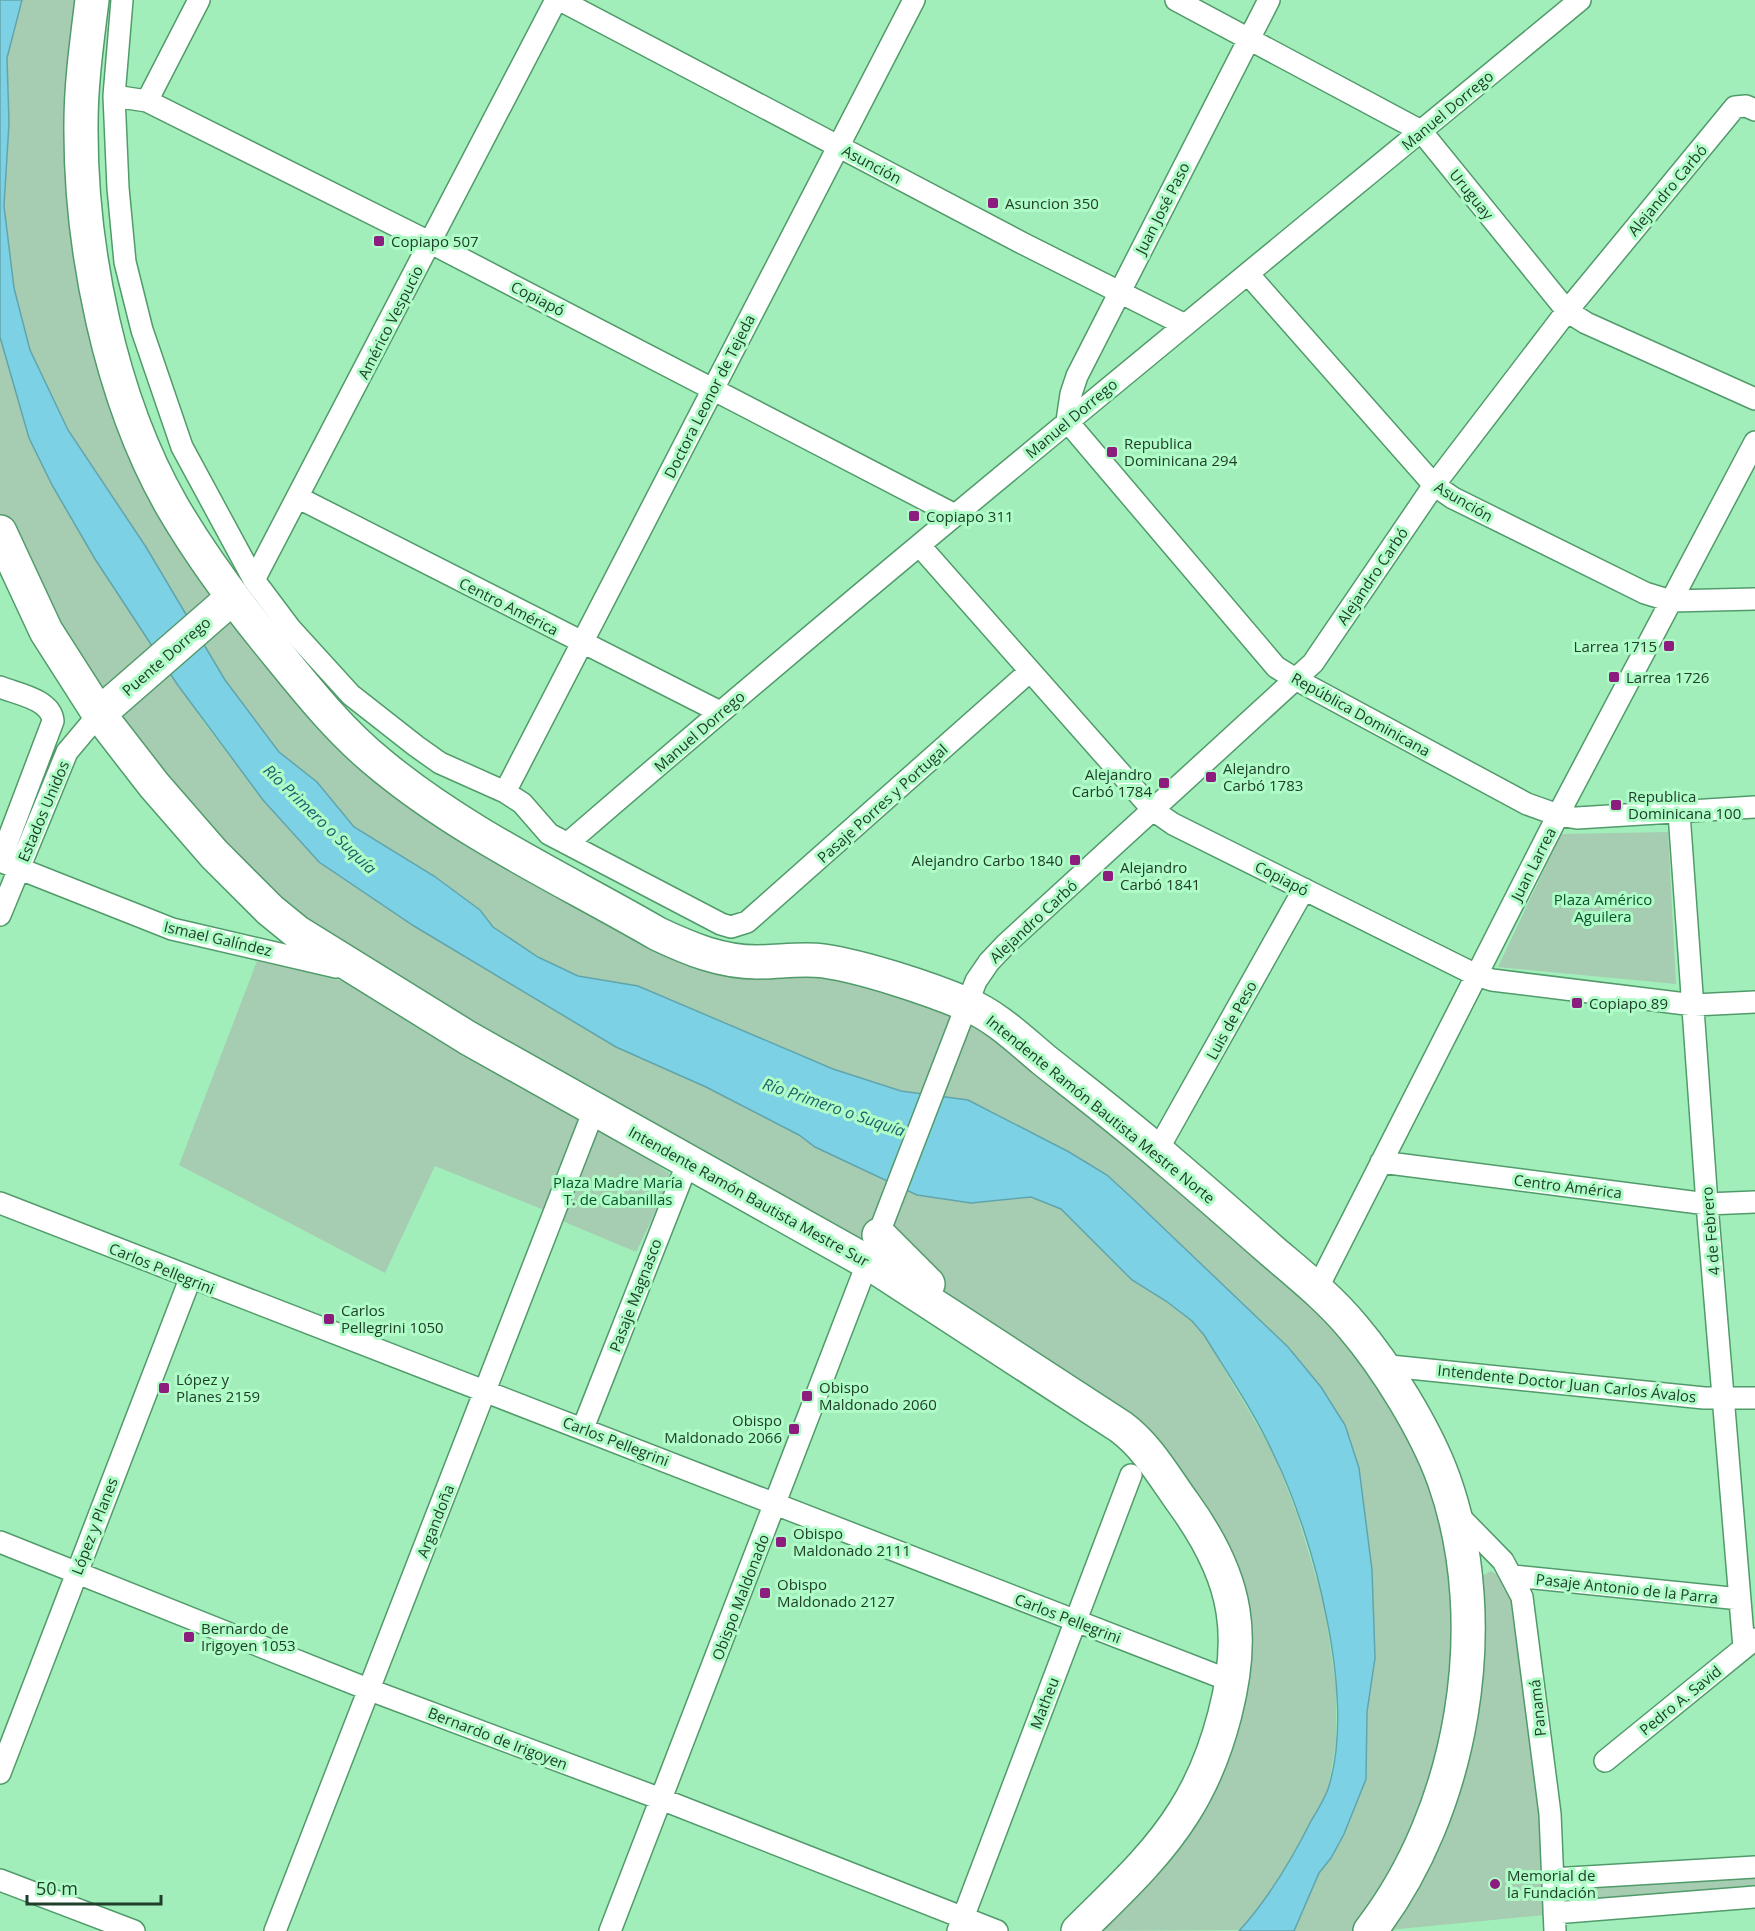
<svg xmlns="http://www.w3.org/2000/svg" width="1755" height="1931" viewBox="0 0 1755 1931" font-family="'Open Sans',sans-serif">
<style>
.green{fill:#a6ccb1}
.water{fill:#7dd1e4;stroke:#61a5ac;stroke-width:1.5}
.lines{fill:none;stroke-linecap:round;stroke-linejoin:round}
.street-casing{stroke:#519b6b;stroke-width:24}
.primary-casing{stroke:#519b6b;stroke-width:36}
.street{stroke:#fff;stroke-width:21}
.primary{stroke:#fff;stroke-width:33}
.poi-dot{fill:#8c1c7e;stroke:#affcc7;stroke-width:2}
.labels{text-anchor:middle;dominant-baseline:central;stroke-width:6;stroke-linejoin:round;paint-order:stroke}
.street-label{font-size:15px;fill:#203f2b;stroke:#affcc7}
.poi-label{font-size:15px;fill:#203f2b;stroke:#affcc7;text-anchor:start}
.park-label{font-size:15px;fill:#0b532d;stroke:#affcc7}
.water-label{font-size:16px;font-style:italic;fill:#1d616f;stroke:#affcc7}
</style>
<rect width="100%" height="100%" fill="#a2eeba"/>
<path class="green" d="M22,0h70l-9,175 67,286 185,261 323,212 308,70 351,285 126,188 18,241 -91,213h-76l25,-58 12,-15 13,-24 22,-55 1,-67 8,-54 -30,-233 -24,-38 -33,-40 -156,-149 -25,-23 -38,-23 -101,-52 -67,-9 -68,-22 -195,-83 -60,-10 -40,-20 -45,-29 -13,-17 -46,-34 -80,-49 -37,-45 -38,-30 -54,-72 -79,-133 -78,-117 -38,-80 -16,-62 -10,-82 5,-83 -2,-65z
M0,337l29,101 66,121 110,165 58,76 56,62 95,64 202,121 90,40 93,48 16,12 102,48 54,8 60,-6 30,12 71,71 34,21 26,20 12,14 70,119 23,60 27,90 12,84v54l-8,47 -40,80 -48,61 -162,1 117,-139 38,-181 -92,-166 -769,-465 -182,-153 -190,-295z
M1668,832l8,152 -178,-17 63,-133z
M257,961l112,26 209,133 -34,90 -109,-44 -50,107 -206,-108z
M599,1125l74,51 -37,76 -76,-32z
M1491,1571l8,5 17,31 9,60 15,158 4,90 -166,16 41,-63 58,-289z
M1755,1872v15l-192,18 -1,-17z"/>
<path class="water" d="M0,0h22l-15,58 2,65 -5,83 10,82 16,62 38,80 78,117 79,133 54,72 38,30 37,45 80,49 46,34 13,17 45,30 40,19 60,10 195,83 68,22 67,9 101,52 38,23 25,23 156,149 33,40 24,38 14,43 13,102 3,88 -8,54 -1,67 -22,55 -13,24 -12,15 -25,58h-55c30,-33 52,-70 72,-110 6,-10 13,-21 17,-32 29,-90 -14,-253 -55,-336 -19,-41 -45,-79 -69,-118l-12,-14 -26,-20 -34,-21 -71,-71 -30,-12 -60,6 -54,-8 -102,-48 -16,-12 -93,-48 -90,-40 -202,-121 -95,-64 -56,-62 -86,-116 -82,-125 -43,-74 -23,-47 -29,-101z"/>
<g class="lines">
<g class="street-casing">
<path id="street" d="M122,0l-8,96 4,92 7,74 17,68 40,117 72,133 36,48 61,67 65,51 24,17 65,29 17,11 27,31 172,90 10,3 16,-5 282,-250
M560,0l464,244 161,81
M1176,0l245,131 146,180 19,12 169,76
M114,96l33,5 284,142 524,272
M147,101l52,-101
M1249,275l185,210 19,13 192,95 26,8 84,-2
M1067,421l209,246 21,13 230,124 31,11 19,3 178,-11
M1067,421l4,-27 6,-18 192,-376
M299,498l421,214
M920,546l233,264 20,14 303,151 16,5 202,25 61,-3
M254,580l302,-580
M0,687c17,7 51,12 53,34l-53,140
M505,792l409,-792
M1679,813l28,391 37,444
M568,843c332,-287 673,-563 1012,-843
M0,861l172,68 164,38
M0,915l67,-163 32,-38
M1157,1151l147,-262
M1381,1162l326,42 48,-2
M0,1203l1231,478
M1317,1289l241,-474 197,-373
M1380,1365l324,33h51
M583,1428l105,-266
M1456,1513l47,48 19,36 28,217 5,117
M0,1542l370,148 291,109 336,132
M1514,1576l226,23
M1605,1761l150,-122
M0,1773l190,-494
M1552,1879l203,-12
M0,1880l134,51
M1554,1913l201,-16
M275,1931l319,-821
M610,1931l366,-950 13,-19 17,-18 307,-281 121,-178 133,-174 168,-204 11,-1 9,4
M958,1931l173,-456"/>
</g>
<g class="primary-casing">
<path id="primary" d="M92,0c-5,41 -11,83 -11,124 -1,124 29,274 91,382 28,48 61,93 96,136 35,43 69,87 112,122 83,69 185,116 278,170 32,15 63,28 99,28 22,0 45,-4 67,-1 40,6 104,27 142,43 30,12 54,36 78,56 43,34 86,67 127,103 34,29 67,58 101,88 28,24 57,47 81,76 34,40 73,103 91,153 51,144 19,331 -74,451
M0,532l46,99 53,83 55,71 60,69 56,56 27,22 171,106 401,225 252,164c27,20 44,51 63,77 23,32 43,68 49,107 10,62 -16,149 -49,201 -28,45 -69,82 -106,119
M99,714l133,-116
M879,1235l49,49"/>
</g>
<use href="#street" class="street"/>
<use href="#primary" class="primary"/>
</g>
<g class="poi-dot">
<rect x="987" y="197" width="12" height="12" rx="3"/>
<rect x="373" y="235" width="12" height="12" rx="3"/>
<rect x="1106" y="446" width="12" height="12" rx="3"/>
<rect x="908" y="510" width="12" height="12" rx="3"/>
<rect x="1663" y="640" width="12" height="12" rx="3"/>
<rect x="1608" y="671" width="12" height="12" rx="3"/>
<rect x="1205" y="771" width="12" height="12" rx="3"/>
<rect x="1158" y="777" width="12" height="12" rx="3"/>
<rect x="1610" y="799" width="12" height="12" rx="3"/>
<rect x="1069" y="854" width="12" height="12" rx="3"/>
<rect x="1102" y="870" width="12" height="12" rx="3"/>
<rect x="1571" y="997" width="12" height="12" rx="3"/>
<rect x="323" y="1313" width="12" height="12" rx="3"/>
<rect x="158" y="1382" width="12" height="12" rx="3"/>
<rect x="801" y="1390" width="12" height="12" rx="3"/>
<rect x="788" y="1423" width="12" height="12" rx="3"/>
<rect x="775" y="1536" width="12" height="12" rx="3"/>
<rect x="759" y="1587" width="12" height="12" rx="3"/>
<rect x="183" y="1631" width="12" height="12" rx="3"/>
<circle cx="1495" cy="1884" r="6"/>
</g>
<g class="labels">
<g class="street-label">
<text transform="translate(1447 110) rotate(-40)">Manuel Dorrego</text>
<text transform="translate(872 164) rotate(28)">Asunción</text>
<text transform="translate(1667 190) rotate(-50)">Alejandro Carbó</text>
<text transform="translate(1472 194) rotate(51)">Uruguay</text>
<text transform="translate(1162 208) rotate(-63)">Juan José Paso</text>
<text transform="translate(538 298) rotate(27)">Copiapó</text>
<text transform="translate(390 322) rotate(-63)">Américo Vespucio</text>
<text transform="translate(709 396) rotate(-63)">Doctora Leonor de Tejeda</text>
<text transform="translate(1071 418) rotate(-40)">Manuel Dorrego</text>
<text transform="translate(1464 501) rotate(30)">Asunción</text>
<text transform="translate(1372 576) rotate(-56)">Alejandro Carbó</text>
<text transform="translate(509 606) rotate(27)">Centro América</text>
<text transform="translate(166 656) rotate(-41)">Puente Dorrego</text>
<text transform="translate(1361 714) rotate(29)">República Dominicana</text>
<text transform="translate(699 731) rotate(-41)">Manuel Dorrego</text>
<text transform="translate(882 803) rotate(-42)">Pasaje Porres y Portugal</text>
<text transform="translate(43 811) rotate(-67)">Estados Unidos</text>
<text transform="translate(1533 864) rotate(-63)">Juan Larrea</text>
<text transform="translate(1282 878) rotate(27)">Copiapó</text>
<text transform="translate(1033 921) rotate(-43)">Alejandro Carbó</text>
<text transform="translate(218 938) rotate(13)">Ismael Galíndez</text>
<text transform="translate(1231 1020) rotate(-61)">Luis de Peso</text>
<text transform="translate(1101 1109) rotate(39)">Intendente Ramón Bautista Mestre Norte</text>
<text transform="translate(1568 1186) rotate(7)">Centro América</text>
<text transform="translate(749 1196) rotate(29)">Intendente Ramón Bautista Mestre Sur</text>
<text transform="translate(1710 1231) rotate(-95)">4 de Febrero</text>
<text transform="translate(162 1268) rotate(22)">Carlos Pellegrini</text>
<text transform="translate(635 1295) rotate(-69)">Pasaje Magnasco</text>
<text transform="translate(1567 1383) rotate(6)">Intendente Doctor Juan Carlos Ávalos</text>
<text transform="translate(616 1441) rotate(21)">Carlos Pellegrini</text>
<text transform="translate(435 1521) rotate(-69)">Argandoña</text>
<text transform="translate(94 1526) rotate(-69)">López y Planes</text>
<text transform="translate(1627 1588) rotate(6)">Pasaje Antonio de la Parra</text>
<text transform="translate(740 1597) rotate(-69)">Obispo Maldonado</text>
<text transform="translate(1068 1618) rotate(21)">Carlos Pellegrini</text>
<text transform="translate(1680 1700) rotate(-39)">Pedro A. Savid</text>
<text transform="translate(1044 1703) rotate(-69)">Matheu</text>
<text transform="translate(1537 1708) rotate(-96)">Panamá</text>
<text transform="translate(498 1738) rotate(21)">Bernardo de Irigoyen</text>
</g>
<g class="poi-label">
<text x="1005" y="203">Asuncion 350</text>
<text x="391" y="241">Copiapo 507</text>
<text x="1124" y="443">Republica<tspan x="1124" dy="17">Dominicana 294</tspan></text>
<text x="926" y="516">Copiapo 311</text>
<text x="1657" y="646" text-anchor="end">Larrea 1715</text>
<text x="1626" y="677">Larrea 1726</text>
<text x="1223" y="768">Alejandro<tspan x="1223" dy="17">Carbó 1783</tspan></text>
<text x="1152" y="774" text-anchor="end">Alejandro<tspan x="1152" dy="17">Carbó 1784</tspan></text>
<text x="1628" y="796">Republica<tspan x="1628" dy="17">Dominicana 100</tspan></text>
<text x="1063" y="860" text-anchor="end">Alejandro Carbo 1840</text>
<text x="1120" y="867">Alejandro<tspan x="1120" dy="17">Carbó 1841</tspan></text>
<text x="1589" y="1003">Copiapo 89</text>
<text x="341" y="1310">Carlos<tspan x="341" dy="17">Pellegrini 1050</tspan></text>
<text x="176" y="1379">López y<tspan x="176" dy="17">Planes 2159</tspan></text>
<text x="819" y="1387">Obispo<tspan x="819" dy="17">Maldonado 2060</tspan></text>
<text x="782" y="1420" text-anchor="end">Obispo<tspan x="782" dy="17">Maldonado 2066</tspan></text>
<text x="793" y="1533">Obispo<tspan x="793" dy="17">Maldonado 2111</tspan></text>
<text x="777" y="1584">Obispo<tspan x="777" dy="17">Maldonado 2127</tspan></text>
<text x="201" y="1628">Bernardo de<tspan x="201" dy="17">Irigoyen 1053</tspan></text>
<text x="1507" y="1875">Memorial de<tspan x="1507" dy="17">la Fundación</tspan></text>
</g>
<g class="park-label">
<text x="1603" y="899">Plaza Américo<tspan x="1603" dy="17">Aguilera</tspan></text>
<text x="618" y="1182">Plaza Madre María<tspan x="618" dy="17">T. de Cabanillas</tspan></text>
</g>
<g class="water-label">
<text transform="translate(320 819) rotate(44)">Río Primero o Suquía</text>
<text transform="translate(834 1107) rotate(19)">Río Primero o Suquía</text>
</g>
</g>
<path d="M27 1895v9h134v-9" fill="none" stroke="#203f2b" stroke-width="3"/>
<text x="36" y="1895" font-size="18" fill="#203f2b" stroke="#affcc7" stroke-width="4.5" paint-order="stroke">50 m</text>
</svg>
